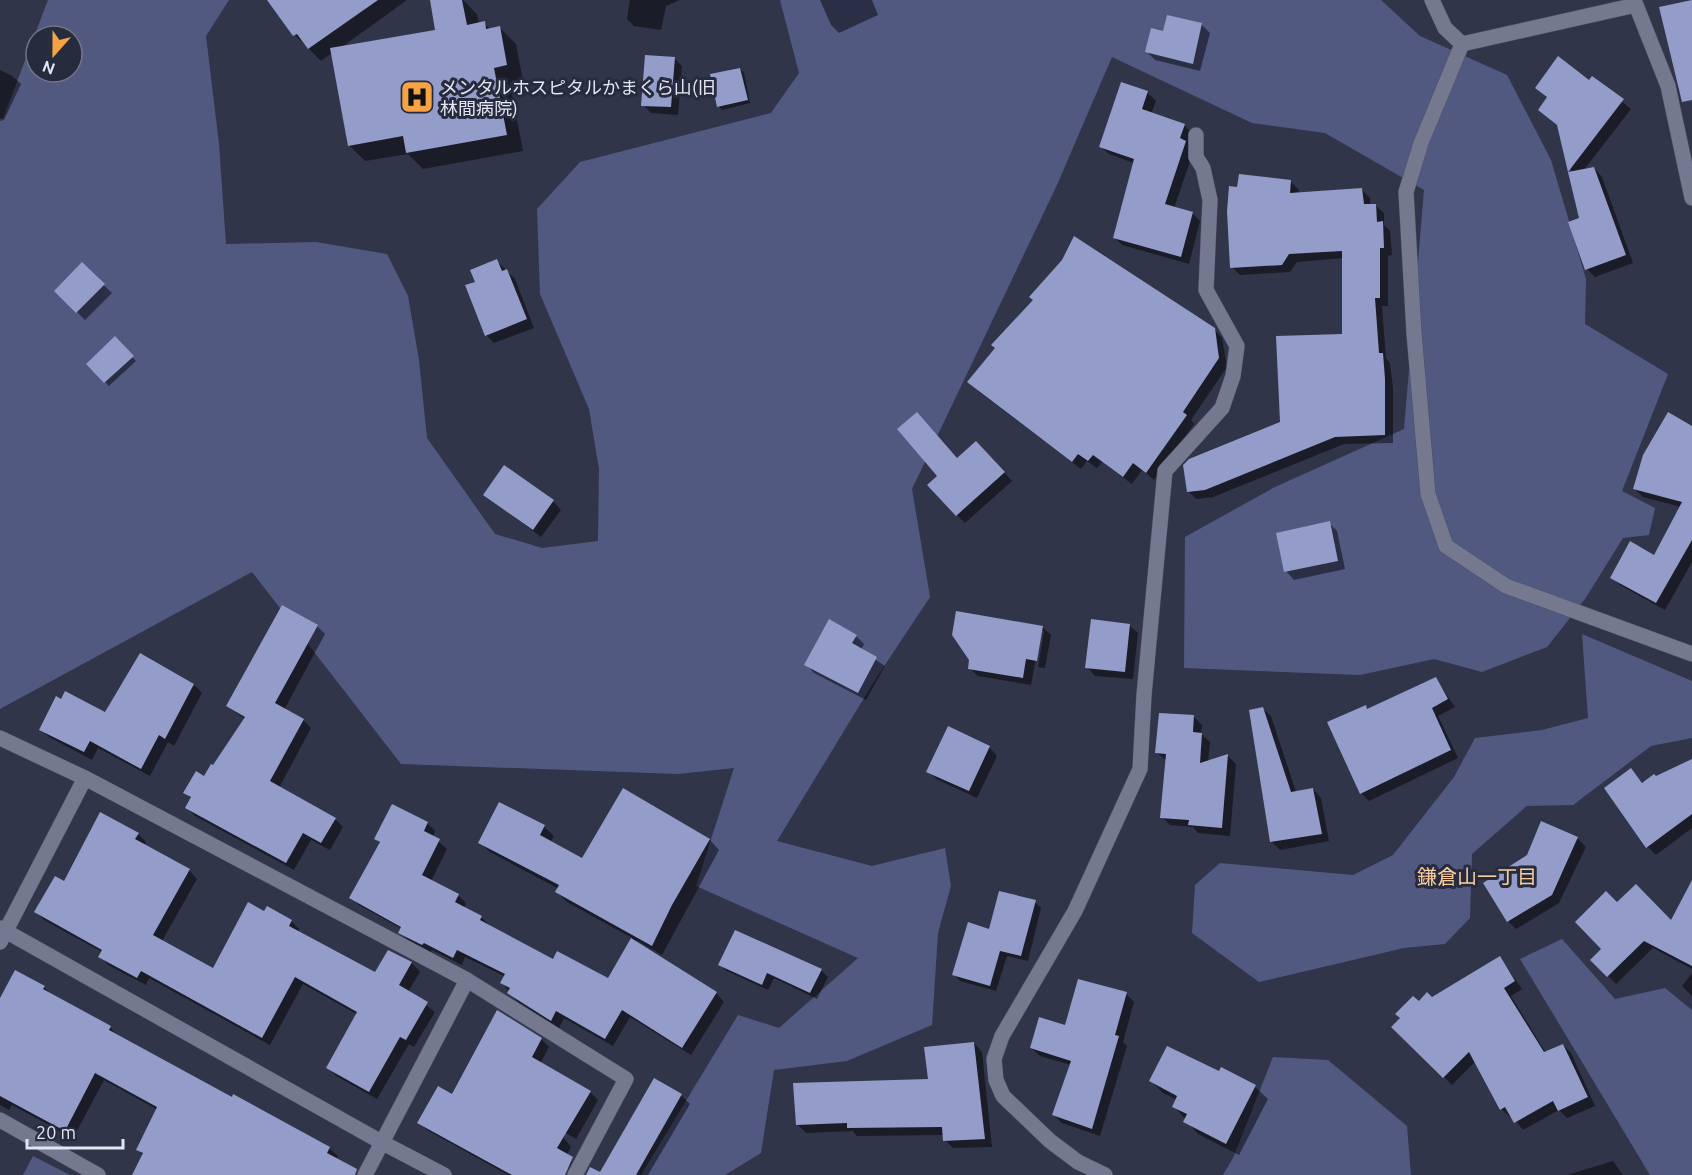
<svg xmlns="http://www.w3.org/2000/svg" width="1692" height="1175" viewBox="0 0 1692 1175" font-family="Ubuntu,'Noto Sans JP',sans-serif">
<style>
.green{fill:#525981;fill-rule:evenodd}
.shadow{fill:#0007}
.building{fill:#949cca}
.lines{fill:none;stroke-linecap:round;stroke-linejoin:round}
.minor-casing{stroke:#4e5161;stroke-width:16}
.tertiary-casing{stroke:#4e5161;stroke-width:16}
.minor{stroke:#757990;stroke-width:15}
.tertiary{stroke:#757990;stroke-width:15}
.labels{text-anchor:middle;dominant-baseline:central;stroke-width:6;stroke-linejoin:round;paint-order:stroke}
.poi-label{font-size:18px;fill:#e3e6f3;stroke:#272b3e;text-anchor:start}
.neighbourhood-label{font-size:20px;fill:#fbcc9e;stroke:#272b3e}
</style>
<rect width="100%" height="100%" fill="#313549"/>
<path class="green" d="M48,0h181l-23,36 13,108 7,100 90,-2 71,12 21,42 11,64 8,78 68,96 47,14 56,-7 1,-72 -10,-60 -49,-115 -3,-85 43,-47 191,-49 28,-40 -19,-73h601l39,36 87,39 44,85 35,119 -1,45 83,50 -46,117 33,17 -6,27 -26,3 -38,61 -38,48 -65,25 -48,-13 -74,16 -176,-7 1,-131 90,-50 129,-58 20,-239 -99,-57 -73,-10 -140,-66 -55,128 -145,304 18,108 -55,83 -98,161 95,25 73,-18 6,38 -13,47 -6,92 -85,36 -73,9 -13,83 -36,22h-84l97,-160 41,13 79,-70 -162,-72 38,-118 -56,6 -277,-10 -149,-192 -252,137v-588h2zM36,36h36v36h-36z
M1582,634l110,47v57l-41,8 -78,59 -46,1 -55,48 -2,64 -25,26 -41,4 -145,34 -67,-49 3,-48 25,-22 133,12 40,-20 61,-78 21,-39 67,-8 46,-12z
M1562,939l53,60 50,-11 27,22v165h-42l-130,-216z
M1273,1057l55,3 79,66 4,49h-188l10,-17z
M33,1156l37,19h-47z"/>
<path class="shadow" d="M282,0h125l-68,49 98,-18 11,-31h15l14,14 2,10 5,-1 7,7 9,-2 16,16 7,37 -13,2 13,68 -100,18 -15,-15 -43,7 -16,-16 -17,-92 -11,8 -26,-26 -21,-29z
M630,0h50l-14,6 -5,24 -27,-4 -7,-7z
M820,0h52l6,15 -39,18 -8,-8z
M1201,24l9,9 -10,38 -45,-11 -8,-8 17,-19z
M674,58l8,8 -4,49 -27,-2 -8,-8z
M740,69l4,4 6,30 -28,7 -3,-4z
M0,70l12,6 9,8 -17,36 -4,-2z
M1593,78l38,31 -48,62 11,-3 8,9 31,86 -38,14 -8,-8 -15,-96 -13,-46 -19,-17 8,-12 -11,-10 53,-6z
M1122,84l26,9 8,8 -5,13 33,11 9,9 -5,11 6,5 -20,58 18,5 8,8 -11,43 -67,-19 -8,-8 20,-74 -25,-9 -9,-8z
M1291,182l8,8 -1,4 64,-4 8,8v7h5l9,8v12l6,6 2,24 -4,1v50h-6l4,52 4,5 3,25v55l-49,1 -131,53 -17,2 -8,-8 94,-68 62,-87v-78l-47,4 -7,10 -50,3 -8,-8z
M497,261l18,18 19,49 -40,15 -8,-8 -9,-52z
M82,265l30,28 -27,27 -29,-29z
M1214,329l8,9 5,29 -36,53 3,4 -40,56 -12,-10 -10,14 -30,-22 -5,6 -10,-7 -6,8 -104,-79z
M115,338l21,23 -27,25 -21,-22z
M1692,428v134l-27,48 -45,-25 -8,-8 43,-20 26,-50 -38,-10 -8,-8z
M985,451l27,30 -47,42 -8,-8v-55z
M485,495l68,6 8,9 -20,27z
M1329,523l8,8 8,38 -51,11 -8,-9z
M1129,625l9,8 -5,46 -38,-3 -8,-9z
M317,626l8,8 -41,76 19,10 8,8 -32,60 56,31 8,8 -13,23 -19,-10 -17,30 -99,-54 -8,-8 5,-9 -7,-6 20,-15 40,-59 -18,-13z
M1042,627l9,8 -6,33 -7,-1 6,-36h-3l-10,54 -53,-9 -9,-8z
M856,636l8,8 -3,6 24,16 -19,34 -52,-27 -8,-9z
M1436,679l19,28 -17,9 20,42 -89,43 -8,-8 4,-86 3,3z
M194,685l8,8 -28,53 -6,-4 -18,34 -52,-28 -6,12 -43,-23 -8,-8 65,-15z
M1262,708l9,8 25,76 17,-3 8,9 8,43 -49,9 -8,-8z
M1194,717l8,8 -1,9 9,8 -2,20 20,-6 8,8 -6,72 -32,-3 -5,-6 -23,-2 -8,-8 5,-56 -10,-8z
M989,747l8,9 -20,42 -41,-19 -8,-8z
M1692,760v68l-36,27 -8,-8 -17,-77 12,13z
M623,790l87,50 9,10 -57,105 -26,-15 -2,2 82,51 8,9 -33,53 -61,-38 -17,29 -49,-28 -5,10 -42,-27 -15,-18 4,-6 -41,-20 -3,8 -30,-15 -1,2 -23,-12 -8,-8 2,-3 -43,-24 -8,-8 30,-53 -5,-5 51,-16 8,8 -2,6 14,12 -16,32 27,14 8,8 -2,5 17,9 8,8 64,36 56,19 23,-42 -65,-36 -10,-10 2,-3 -69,-37 -10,-9 64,-16 10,9 -4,7 33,17z
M1542,823l35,15 9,9 -27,56 -43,26 -8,-8z
M138,834l8,8 -2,4 45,24 8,9 -35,62 51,29 51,-57 27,8 8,8 -1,3 78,42 13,-22 23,11 8,9 -12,20 27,20 -21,35 -5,-3 -32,55 -41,-23 -8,-9 30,-52 -55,-31 -33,61 -121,-67 -3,7 -38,-20 -8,-9 2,-4 -58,-32 -8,-8 28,-29z
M1035,902l6,6 -13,53 -21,-5 -11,35 -36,-10 -6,-7 36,-43z
M1617,904l55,18 20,-13v60l-39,-21 -37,36 -24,-24 11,-10z
M1500,958l22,31 -11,7 35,57 17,-8 8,8 24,53 -28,12 -8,-8 -36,20 -11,-14 -2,1 -9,-8 -26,-47 -23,23 -59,-58 26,-24 13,-4z
M720,964l101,6 7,7 -11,22 -43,-21 -6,12 -41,-19z
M1692,973v23l-10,-10z
M44,987l8,8 58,32 8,10 114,62 97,49 9,8 -2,3 16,16h-213l5,-19 -6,-6 20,-40 -54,-30 -31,58 -61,-33 -3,5 -9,-5v-104z
M1126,994l8,8 -11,40 4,4 -27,90 -38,-13 -8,-8 17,-50 -31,-9 -9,-8z
M541,1039l8,8 -9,17 50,28 8,8 -22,39 -21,-12 16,20 -5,9 6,6 -8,13h-56l-81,-45 -8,-8 34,-26z
M974,1043l8,9 10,95 -39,1 -8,-8 -1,-5 -87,1 -4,-5 -47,2 -8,-8 131,-45z
M1219,1074l36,13 13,12 -29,56 -41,-21 -24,-28 3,-6 -14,-7 -12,-12z
M655,1080l26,15 9,9 -42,71h-8l-18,-10z
M1613,1161l10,14h-56z"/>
<path class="building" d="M267,0h111l-70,49 -11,-15 -4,2z
M430,0h32l5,25 18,-4 1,8 14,-3 7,39 -13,3 13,67 -101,18 -3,-17 -55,10 -18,-98 105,-18z
M1692,0v100l-10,2 -23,-95z
M1167,15l35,8 -9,41 -48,-12 6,-24 12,3z
M645,55l30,2 -4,50 -30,-1z
M1558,56l31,24 3,-4 32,23 -56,73 -11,-47 -19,-15 9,-13 -12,-9z
M740,68l8,32 -31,7 -7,-33z
M1121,82l27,9 -6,18 43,15 -5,14 6,3 -21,63 28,8 -12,45 -68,-19 21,-79 -35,-12z
M1594,167l32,88 -41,15 -17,-48 11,-4 -11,-46z
M1239,174l52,6 -1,13 72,-5 2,16h12l1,18 6,-1 1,27h-4v50h-5l4,55h4l2,26v56l-50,2 -130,53 -18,2 -4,-27 6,-6 91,-37 -4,-86 66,-2v-83l-53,3 -7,11 -52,3 -3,-57 2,-25 8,1z
M1074,236l141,92 4,30 -36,54 4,3 -41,58 -13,-10 -10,14 -30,-22 -5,6 -10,-7 -6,8 -105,-80 28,-34 -4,-3 42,-45 -4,-3 33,-37z
M497,259l5,12 5,-2 20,50 -42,17 -20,-51 10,-3 -5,-12z
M82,262l23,22 -29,29 -22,-22z
M115,336l19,20 -30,27 -18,-19z
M917,412l40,46 19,-17 29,31 -49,44 -29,-31 10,-9 -40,-47z
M1668,412l24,14v114l-36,63 -46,-25 20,-37 24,14 28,-53 -49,-13 10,-34z
M504,465l50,35 -21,30 -50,-35z
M1330,521l8,40 -54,11 -8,-39z
M282,605l36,20 -43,78 29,16 -34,62 66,37 -15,25 -18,-10 -17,30 -101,-55 6,-11 -8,-4 13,-22 8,5 7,-12 2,1 32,-48 -19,-11z
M956,611l87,15 -6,35 -11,-2 -3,19 -55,-9 1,-9 -17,-25z
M829,619l28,16 -5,8 25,14 -19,36 -54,-28z
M1091,619l39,5 -5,48 -40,-4z
M140,653l54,31 -29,55 -6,-4 -18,34 -51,-28 -6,11 -45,-22 17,-34 5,3 4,-8 40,21z
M1436,677l12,22 -16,9 19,42 -91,44 -33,-72 39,-17 1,4z
M1263,707l28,85 22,-4 9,46 -52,8 -21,-132z
M1159,713l35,2 -1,17 9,1 -2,30 28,-9 -6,74 -34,-3 1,-5 -29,-2 6,-64 -11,-1z
M948,726l42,20 -21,45 -43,-19z
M1692,759v55l-46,34 -42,-60 27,-20 11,15 12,-9 2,2z
M623,788l87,51 -38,66 -20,41 -97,-54 4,-7 -81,-42 21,-41 46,23 -5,10 42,23z
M392,804l36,18 -4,9 16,8 -18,36 37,19 -4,8 27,14 -2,4 73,39 4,-8 51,27 23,-40 86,54 -35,56 -60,-38 -17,29 -49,-28 -5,10 -44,-28 3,-5 -10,-5 5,-9 -48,-24 -4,8 -29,-15 -2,2 -24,-12 3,-6 -52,-29 31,-56 -6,-3z
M100,812l39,21 -4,6 55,30 -37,66 60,33 35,-66 16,9 3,-5 25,14 -3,6 86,46 13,-22 24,12 -13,23 29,17 -22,38 -6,-3 -31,55 -43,-24 31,-56 -62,-35 -33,61 -121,-67 -4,7 -39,-21 4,-7 -68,-38 21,-36 9,5z
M1541,821l37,16 -26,58 -45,27 -24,-39 44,-28z
M1692,880v86l-48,-25 -37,36 -17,-17 11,-11 -26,-27 31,-31 11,11 19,-18 35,36z
M999,891l37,9 -15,56 -21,-5 -10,35 -38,-11 16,-53 21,7z
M735,930l87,39 -12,24 -43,-20 -5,12 -44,-20z
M1500,956l15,25 -11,7 40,64 19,-8 25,53 -30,14 -5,-10 -39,22 -9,-16 -5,3 -31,-58 -26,26 -52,-51 9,-9 -5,-4 18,-18 6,5 8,-9 5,5z
M15,970l30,16 -2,3 68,37 -2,4 123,67 1,-3 97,53 -3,6 30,16 -2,6h-223l11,-22 -7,-3 21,-43 -62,-34 -30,58 -65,-35v-98z
M1078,979l49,13 -12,43 4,1 -27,93 -40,-14 19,-54 -41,-13 9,-31 26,8z
M497,1010l45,28 -10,19 59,34 -34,57 16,9 -8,18h-53l-95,-52 21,-37 14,8z
M974,1042l11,97 -42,2 -1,-14 -95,1v-5l-51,2 -3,-42 135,-4 -4,-32z
M1167,1046l52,25 2,-4 35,18 -30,59 -43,-22 4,-8 -15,-7 5,-11 -28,-15z
M654,1078l28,16 -46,81h-50l4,-8 10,5z"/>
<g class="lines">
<g class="minor-casing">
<path id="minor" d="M1432,0l13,28 17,16
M1462,44l-41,99 -15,49 8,141 14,161 18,52 60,40 186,68
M1462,44l174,-39 32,81 24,112
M0,738l85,40 382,202 159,99 -51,96
M0,928l383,215
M0,942l85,-164
M0,1120l98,55
M1105,1175l-27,-13 -28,-21 -47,-45 -7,-16 -2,-21 8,-23 73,-125 65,-142 4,-74 21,-224 57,-63 11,-32 4,-30 -31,-56 4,-90 -7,-32 -7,-11v-22"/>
</g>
<g class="tertiary-casing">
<path id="tertiary" d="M383,1143l61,32
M365,1175l102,-195"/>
</g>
<use href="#minor" class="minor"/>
<use href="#tertiary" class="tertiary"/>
</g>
<defs>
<g id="hospital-square" transform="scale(1.725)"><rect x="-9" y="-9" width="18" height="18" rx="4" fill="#f5a345" stroke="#272b3e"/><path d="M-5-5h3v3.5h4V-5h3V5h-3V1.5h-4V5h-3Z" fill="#111"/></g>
</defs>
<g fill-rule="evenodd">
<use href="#hospital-square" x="417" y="97"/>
</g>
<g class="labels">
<g class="poi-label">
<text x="440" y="87">メンタルホスピタルかまくら山(旧<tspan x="440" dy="21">林間病院)</tspan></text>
</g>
<g class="neighbourhood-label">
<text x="1477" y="876">鎌倉山一丁目</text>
</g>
</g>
<g transform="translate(54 54) rotate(201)"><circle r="28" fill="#272b3e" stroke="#727686" stroke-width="1.5"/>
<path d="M0-4.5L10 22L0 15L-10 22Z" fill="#f5a345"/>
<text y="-9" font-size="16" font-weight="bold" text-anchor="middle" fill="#e3e6f3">N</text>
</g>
<path d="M27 1139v9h96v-9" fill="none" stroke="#e3e6f3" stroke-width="3"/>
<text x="36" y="1139" font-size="18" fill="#e3e6f3" stroke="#272b3e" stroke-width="4.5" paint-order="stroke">20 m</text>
</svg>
